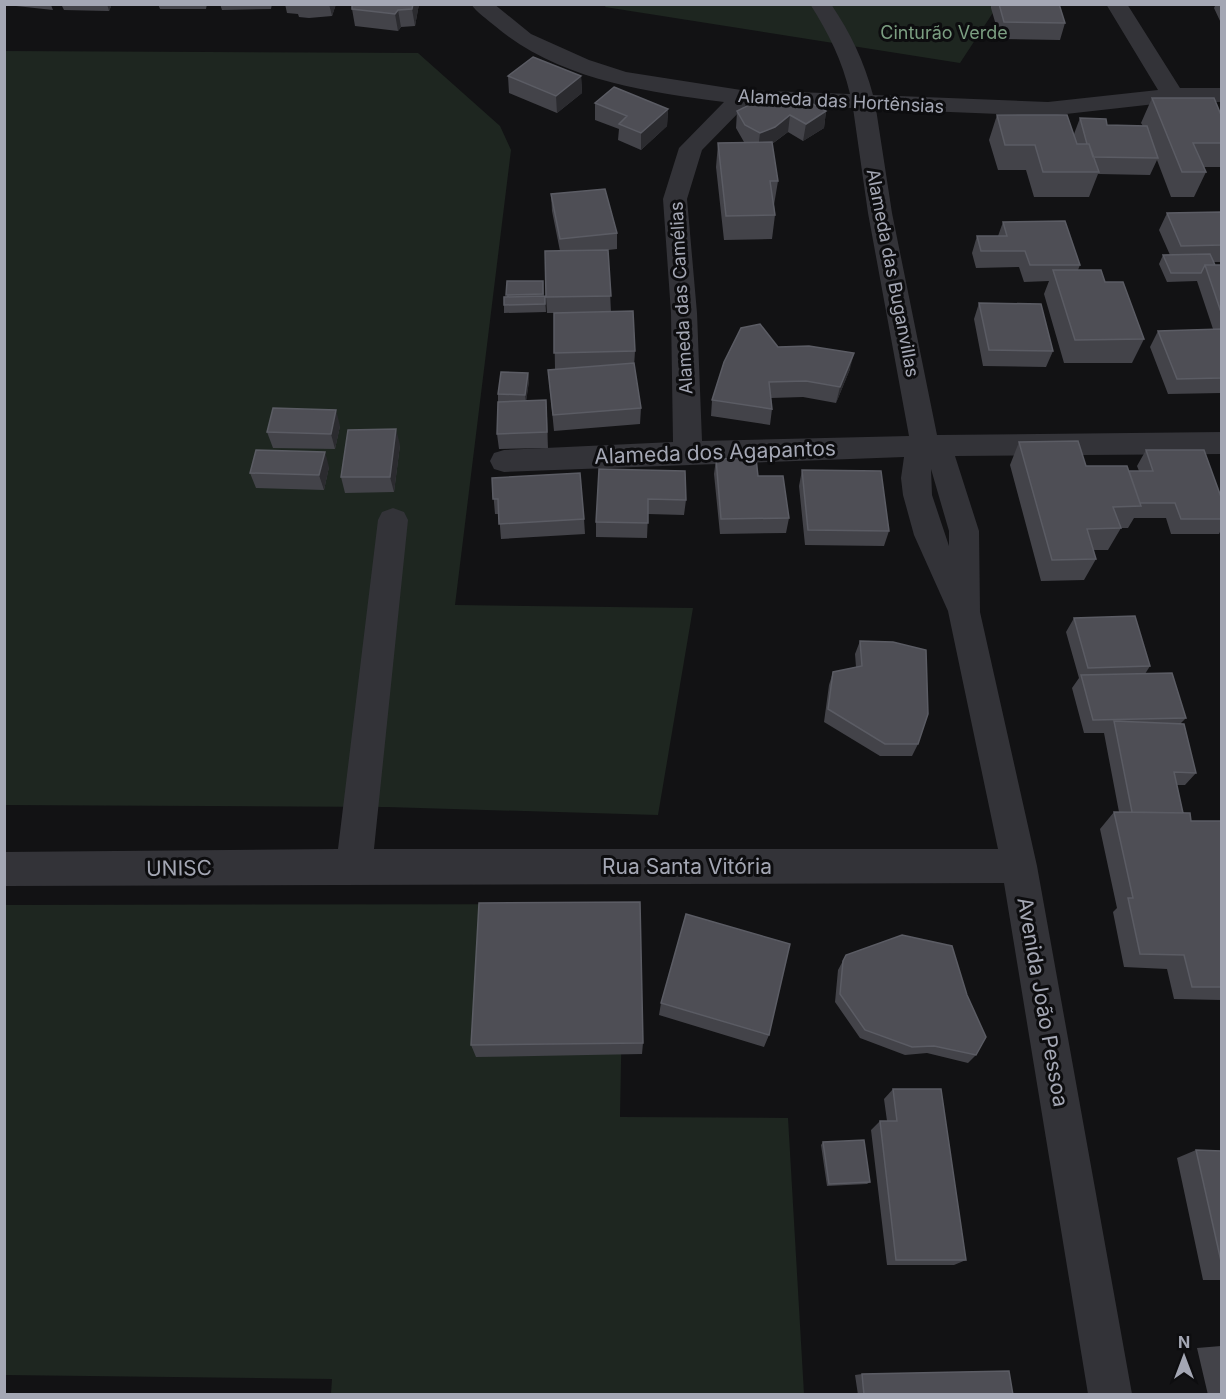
<svg xmlns="http://www.w3.org/2000/svg" width="1226" height="1399" viewBox="0 0 1226 1399" font-family="Inter,sans-serif">
<style>
.green{fill:#1e2620}
.lines{fill:none;stroke-linecap:round;stroke-linejoin:round}
.minor{fill:#333338;fill-rule:evenodd}
.wall{fill:#434349}
.shaded-wall{fill:#2b2b2f}
.building{fill:#4e4e55;stroke:#5b5c64;stroke-width:1.5}
.labels{text-anchor:middle;dominant-baseline:central;stroke-width:6;stroke-linejoin:round;paint-order:stroke}
.far-park-label{font-size:18px;fill:#7b9e81;stroke:#0d0d0f}
.far-street-label{font-size:18px;fill:#a4a7b4;stroke:#0d0d0f}
.street-label{font-size:21px;fill:#a4a7b4;stroke:#0d0d0f}
</style>
<rect width="100%" height="100%" fill="#121214"/>
<path class="green" d="M607,4l391,1 -38,58 -355,-56z
M5,51l413,2 82,73 11,24 -56,455 238,3 -35,207 -271,-8 -382,-2z
M624,904l-4,213 168,1 16,276h-473l1,-15 -327,-4v-470z"/>
<g class="lines">
<path class="minor" d="M471,4h23l37,30 58,26 37,12 115,18 109,4c-8,-34 -21,-60 -40,-90h21c20,30 33,57 42,91l175,7 110,-12 -52,-86h21l53,84h42v14h-49l-125,14 -172,-7 16,104 45,222 285,-3v22l-267,2 24,75 1,81 57,254 95,528h-44l-84,-511 -1000,3v-34l334,-3 40,-329 4,-8 11,-4 11,4 4,8 -34,329h624l-50,-238 -34,-76 -11,-40 -2,-17 3,-21 -400,15 -10,-3 -4,-8 4,-8 10,-3 169,-8 -2,-129 -8,-114 16,-51 45,-46c-79,-10 -167,-23 -229,-76 -8,-7 -18,-13 -24,-22zM747,104l106,4 15,105 41,223 -207,5 -5,-128 -10,-114 15,-49zM931,469l18,62v15l-17,-51z"/>
</g>
<path class="wall" d="M15,4h97l-3,7 -45,-1 -2,-4 -11,-1 2,5 -37,-4z
M158,4h49l-1,5h-46z
M220,4h52l-1,5 -49,1z
M285,4h51l-4,12 -23,2 -10,-1 -1,-3 -11,-1z
M419,4l-4,22 -14,1 -3,4 -43,-5 -3,-17z
M991,4h68l6,19 -5,17 -60,-1 -9,-31z
M1216,4h5v19l-7,-15z
M508,76h73l1,17 -25,20 -48,-20z
M1152,98l69,17v52h-17l2,5 -12,25h-23l-14,-37 -7,15 -52,-1 -9,23h-55l-8,-27h-28l-9,-30 8,-25 77,19 6,-16 27,7 36,1 -2,-3z
M595,103l73,6 -1,17 -26,24 -23,-10 1,-11 -24,-9z
M737,111h89l-2,17 -21,13 -15,-9 -16,12 6,37 -4,24 1,10 -3,24 -48,1 -8,-73 2,-24 26,-1 -8,-14z
M551,194l66,39v16l-9,1 3,62 24,39 -1,16 7,41 -1,16 -86,7 -6,-61 7,-1 -1,-56h-7l-1,-16 14,-46 -8,-40z
M1221,212v50h-8l2,3h6v128l-53,1 -18,-47 8,-16 55,-2 -16,-48 -30,1 -8,-18 4,-9h7l-11,-25 8,-17z
M1003,222l77,43 -2,5 27,12 39,57 -12,24h-68l-20,-69 5,-13 -25,1 -5,-15 -43,1 -4,-15 5,-17h21z
M507,281h36l1,15h1l1,16 -42,1v-8l3,-8z
M979,303l74,48 -7,16 -63,-1 -9,-47z
M778,347l72,22 -14,34 -33,-6 -32,1 1,11 -2,16 -59,-9 1,-16z
M528,373l1,8 -3,20 21,15 1,32 -49,1 -2,-15 1,-32v-8z
M340,426l-5,23 -62,-1 -6,-16z
M1019,442l67,24 43,5h10l-2,-5 9,-16 75,69v11l-2,4h-48l-5,-16h-32l-6,10h-7l-13,22h-15l3,9 -12,21 -43,1 -31,-116z
M400,445l-6,47 -49,1 -4,-16z
M716,459l42,17 31,42 -3,15 -66,1 -6,-60z
M329,467l-5,23 -68,-2 -6,-15z
M802,470l87,61 -5,15 -79,-1 -6,-59z
M685,471l1,29 -2,15 -36,-1 -1,24 -51,-1v-15z
M492,478l92,41 1,15 -84,5 -2,-25h-4z
M1074,618l76,48 -5,8 41,44 -5,5 15,50 -11,12h-8l6,28 8,8h30v179l-47,-1 -7,-30 -43,-2 -11,-55 4,-4 -17,-79 14,-17h5l-15,-79h1h-21l-12,-45 7,-10 -13,-46z
M860,641l58,103 -6,12h-32l-56,-34 5,-37 4,-13 23,-5 -1,-13z
M846,955l121,40 9,60 -8,8 -41,-10 -22,2 -45,-17 -25,-36 3,-32z
M661,1003l108,32 -5,12 -105,-32z
M643,1043l-1,11 -166,3 -5,-12z
M893,1089l73,171 -12,5h-67l-16,-135 9,-9h7l-3,-22z
M823,1142l47,40 -3,2 -40,2 -6,-41z
M1196,1150l25,1v129h-18l-26,-122z
M1221,1346v49h-13l-11,-47z
M862,1374l151,21h-155l-3,-20z"/>
<path class="shaded-wall" d="M107,4h5l-3,7z
M329,4h7l-4,12z
M413,4h6l-4,22 -3,-17z
M398,10l3,17 -3,4 -3,-17z
M581,76l1,17 -25,20 -1,-17z
M668,109l-1,17 -26,24v-17z
M826,111l-2,17 -21,13 3,-17z
M790,115l-2,17 -15,11 -15,7 2,-17z
M854,353l-4,16 -14,34 4,-16z
M528,373l1,8 -3,22 -1,-8z
M546,400l1,16 1,32 -1,-16z
M336,410l4,16 -5,23 -4,-15z
M396,429l4,16 -6,47 -4,-15z
M325,452l4,15 -5,23 -5,-15z"/>
<path class="building" d="M352,4h61l-1,5 -14,1 -3,4 -43,-5z
M999,4h60l6,19 -61,-1z
M533,57l48,19 -25,20 -48,-20z
M614,87l54,22 -27,24 -22,-9 8,-8 -32,-13z
M1152,98h62l7,17v28h-28l13,29h-24z
M757,101l54,2 15,8 -20,13 -16,-9 -15,12 -15,6 -15,-8 -8,-14z
M997,115h70l10,29h12l10,28h-56l-8,-27h-30z
M1080,118l26,1 1,6 40,1 11,32 -65,-1 -4,-13h-2z
M772,142l6,39h-8l5,34 -49,1 -8,-73z
M605,189l12,44 -57,6 -9,-45z
M1221,212v33l-40,1 -14,-33z
M1065,221l15,44h-50l-5,-14h-44l-4,-15h30l-4,-14z
M608,250l3,46 -65,1 -1,-46z
M1210,254l5,11h-10l-4,8h-30l-8,-18z
M1205,265h16v47z
M1053,270h48l4,12h18l21,57 -69,1z
M507,281h36v13l-37,1z
M545,296v8l-41,1v-8z
M979,303l62,1 12,47 -64,-1z
M633,311l2,40 -81,2v-40z
M760,324l18,23 31,-1 45,7 -14,34 -34,-6 -37,1 3,27 -60,-9 12,-38 17,-34z
M1221,329v49l-44,1 -19,-48z
M634,363l7,45 -88,7 -5,-45z
M501,372l27,1 -3,22 -27,-1z
M546,400l1,32 -50,2 1,-32z
M273,408l63,2 -5,24 -64,-2z
M396,429l-6,48h-49l7,-47z
M1078,441l8,25h41l14,40 -28,1 8,21 -34,1 9,30 -44,1 -33,-118z
M256,450l69,2 -6,23 -69,-2z
M1146,450h58l17,47v22h-40l-6,-16h-35l-11,-32h24z
M756,458l2,18h25l6,42 -68,1 -5,-60z
M599,469l86,2 1,29 -38,-1v24l-52,-1z
M802,470l79,1 8,60 -81,-1z
M580,473l4,46 -85,5 -1,-25h-5l-1,-21z
M1135,616l15,50 -62,2 -14,-50z
M860,641l33,1 33,8 2,64 -10,30h-33l-57,-35 5,-37 29,-6z
M1172,673l14,45 -93,2 -12,-45z
M1114,721l70,3 12,49 -22,-1 9,41 -51,-1z
M1114,812l76,1 1,8h30v166h-29l-8,-32 -44,-1 -12,-56h5z
M640,902l3,141 -172,2 8,-142z
M686,914l104,30 -21,91 -108,-32z
M902,935l50,11 15,49 19,42 -10,18 -42,-9 -22,1 -47,-17 -25,-36 3,-33 3,-6z
M893,1089h48l25,171h-70l-16,-139h17z
M864,1140l6,42 -41,2 -6,-42z
M1196,1150l25,1v110z
M1009,1371l4,24h-149l-2,-21z"/>
<g class="labels">
<g class="far-park-label">
<text x="944" y="32">Cinturão Verde</text>
</g>
<g class="far-street-label">
<text transform="translate(841 101) rotate(3)">Alameda das Hortênsias</text>
<text transform="translate(893 273) rotate(79)">Alameda das Buganvillas</text>
<text transform="translate(681 298) rotate(-93)">Alameda das Camélias</text>
</g>
<g class="street-label">
<text transform="translate(715 452) rotate(-2)">Alameda dos Agapantos</text>
<text x="687" y="866">Rua Santa Vitória</text>
<text transform="translate(179 868) rotate(-1)">UNISC</text>
<text transform="translate(1043 1002) rotate(80)">Avenida João Pessoa</text>
</g>
</g>
<rect width="1226" height="1399" fill="none" stroke="#a4a7b4" stroke-width="12"/>
<g transform="translate(1184 1357)" stroke="#0d0d0f" stroke-width="4.5" paint-order="stroke">
<path d="M0-4.5L10 22L0 15L-10 22Z" fill="#a4a7b4"/>
<text y="-9" font-size="16" font-weight="bold" text-anchor="middle" fill="#a4a7b4">N</text>
</g>
</svg>
